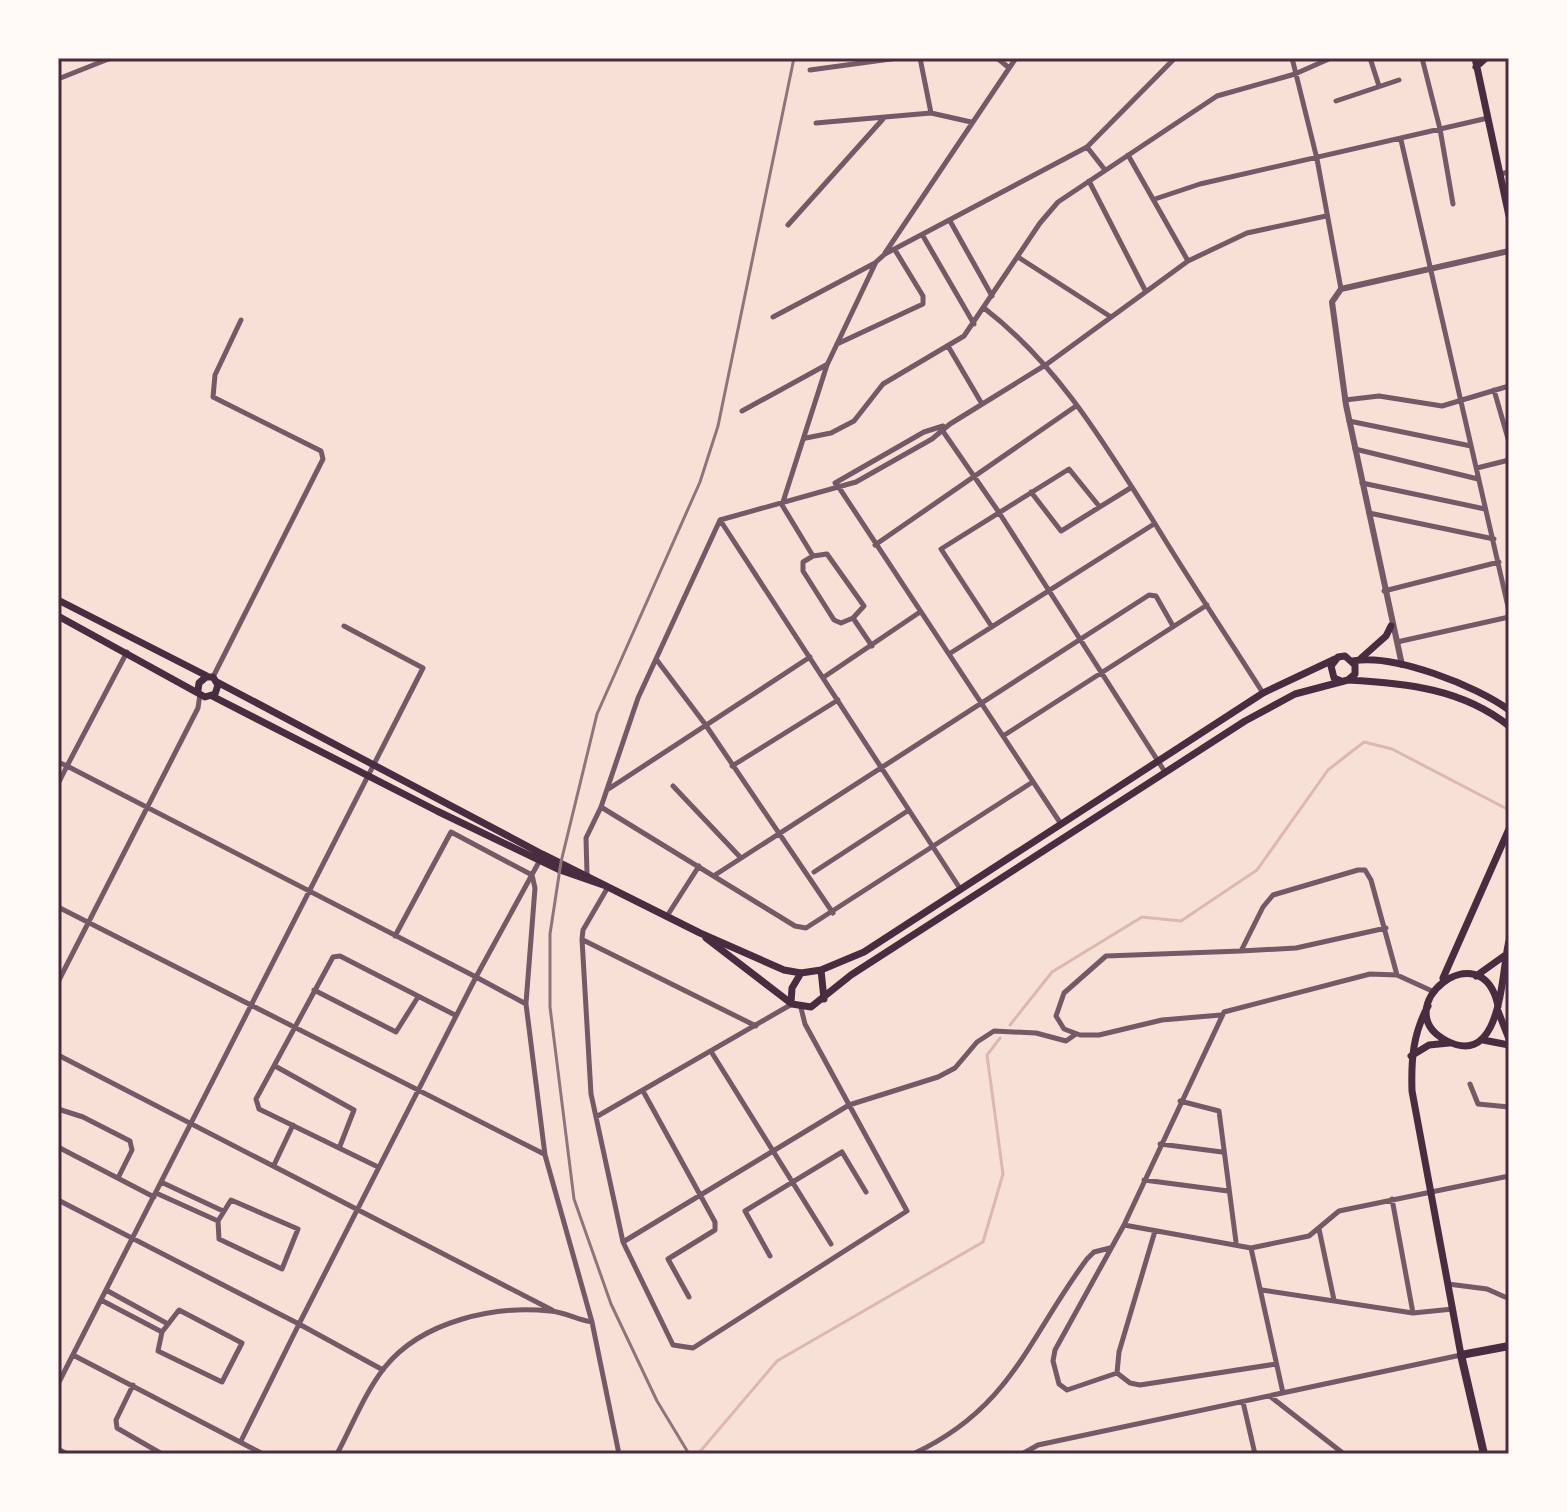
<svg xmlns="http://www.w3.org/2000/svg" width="1567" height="1512" viewBox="0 0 1567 1512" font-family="Ubuntu,sans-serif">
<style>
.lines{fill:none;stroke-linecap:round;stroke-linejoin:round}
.stream{stroke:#dcb8b0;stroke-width:3}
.minor{stroke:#755966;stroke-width:5}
.tertiary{stroke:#755966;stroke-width:6}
.secondary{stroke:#4a2c40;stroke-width:7}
.primary{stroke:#4a2c40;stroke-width:8}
.rail{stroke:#8f747c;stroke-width:3}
.neatline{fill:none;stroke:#4a2c40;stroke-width:3}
</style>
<rect width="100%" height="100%" fill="#f7e1d7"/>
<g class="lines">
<path class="stream" d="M1010,1025l42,-53 90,-55 39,4 76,-51 71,-100 36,-28 28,7 117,61
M698,1454l79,-93 206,-119 20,-68 -16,-119 13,-17"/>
<path class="minor" d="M920,58l11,55
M997,58l11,9
M1292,58l25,101 24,130
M1370,58l9,28
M1422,58l18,71 13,75
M810,70l88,-12
M58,79l53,-21
M1336,101l63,-21
M816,123l115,-10 40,9
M1401,140l108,471
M1087,147l18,23
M1128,155l60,106
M1500,174l9,-2
M1089,181l56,109
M1155,199l45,-15 288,-66
M950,221l42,75
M788,225l95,-106
M923,236l51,88
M885,253l131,-195
M1018,257l93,60
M984,308c74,57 120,135 170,214 35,58 73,114 109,171
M773,317l102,-54
M837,344l86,-40v-8l-28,-46
M948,346l34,58
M1494,390l15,52
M1345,400l34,-4 63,10 67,-20
M742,411l84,-46
M1349,421l122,25
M940,427l58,84 167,261
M806,438l25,-5 23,-12 29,-37 81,-48 76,-113 18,-21 159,-106 78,-22 36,-16
M1355,449l123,30
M1477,468l32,-8
M835,483l89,-51 19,-6
M836,483l225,341
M1362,483l123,26
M1031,492l30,39 71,-44
M1369,513l125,26
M720,520l241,370
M875,545l201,-139
M813,556l-10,6v9l31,49 7,3 12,-5
M1384,591l115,-29
M992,627l-51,-78 128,-80 30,37
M1397,642l112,-25
M872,646l-19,-28 11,-12 -37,-52 -14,2 -31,-51 45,-140 49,-103 9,-8 202,-107 88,-89
M949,654l205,-130
M656,659l49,65 128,189
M213,677l110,-218 -2,-8 -108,-54 2,-22 26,-55
M824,677l96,-65
M1003,736l204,-131
M58,762l9,4 -9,18
M732,766l106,-66
M1031,783l-225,145 -11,-2 -194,-119 37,-109 82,-178 136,-38 76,-43 18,-15 97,-60 141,-103 59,-28 79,-17
M673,786l68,72
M607,790l203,-133
M814,872l95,-62
M587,874l-1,-36 15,-31
M715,875l434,-280 7,1 17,30
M608,887l-25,43 -1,9 9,155 5,23 196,-113
M58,907l486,247
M667,916l32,-50
M395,936l56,-104 81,43 3,13 -9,115
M583,940l173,86
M1241,951l55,-3 90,-20
M58,982l140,-274 2,-14
M314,990l82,42 22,-35
M1432,991l-35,-16 -27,-1 -146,38 -100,213 127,23 58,-12 30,-25 170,-35
M801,1008l4,16 102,187 -214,137 -20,-3 -50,-103 226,-137 89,-28 17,-9 22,-26 17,-11 42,2 30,8 10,-7
M1221,1015l-59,5 -63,15h-19l-16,-6 -8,-13 8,-23 42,-37 135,-5 22,-44 10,-12 85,-25h7l6,10 26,95
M712,1053l119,191
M58,1055l494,255
M275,1066l79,44 -14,36
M1470,1084l8,20 31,3
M643,1091l72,131v8l-47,29 21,38
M1180,1101l39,10 17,131
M58,1109l25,8 47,24 2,9 -14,28
M596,1117l27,125
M1160,1144l62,8
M58,1147l96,50
M274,1165l19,-40
M378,1167l-119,-58 -3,-10 77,-142 7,-1 115,59
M1144,1180l84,11
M161,1182l62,29
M156,1193l62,28
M1392,1199l21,114
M58,1200l241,124 177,-347 -409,-211 60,-114
M231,1200l67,29 -16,40 -63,-30 -1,-18z
M1319,1229l15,71
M1155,1231l-36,121 -2,21 13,10 10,2 136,-21
M1251,1248l32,145
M770,1256l-25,-45 97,-59 24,40
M1448,1284l39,5 18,8
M106,1290l62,34
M1262,1290l151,23 40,-4
M101,1300l61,32
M179,1310l63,33 -20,39 -64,-31 4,-19z
M592,1322l27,132
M73,1355l190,99
M1117,1373l-50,17 -8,-6 -6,-23 2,-11 69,-125
M58,1384l365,-716 -79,-42
M133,1385l-17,35 1,8 45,26
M1271,1397l73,57
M1243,1402l12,52
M241,1441l58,-117 84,46
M58,1449l9,5
M337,1454c15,-28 28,-62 48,-87 37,-46 110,-62 165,-56 15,1 28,9 42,11l-47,-167 -19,-151 -50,-27 64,-117
M913,1454c99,-46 115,-116 174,-195l7,-7 16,-4
M1022,1454l16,-9 423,-90"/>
<path class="tertiary" d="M1402,665l-56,-260 -14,-103 9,-13 168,-38"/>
<path class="secondary" d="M1475,58l34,158
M1476,67l10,-9
M58,600l149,76
M58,616l147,81 10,-3 3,-9 -5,-8h-7l-7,6 -1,7
M1359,660l27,-24 5,-10
M1353,661c40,-8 124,25 156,49
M1348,680c58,3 115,9 161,46
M217,682l325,172 158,79 84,37 17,3 20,-3 43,-18 399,-259 72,-34
M212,696l225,115 123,59 46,16
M706,938l86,66 19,3 40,-32 394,-254 50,-27 53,-14 7,-6v-9l-10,-9 -7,1 -7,9 3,12 7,3
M821,970l3,29
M1476,976l28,-20
M1443,978l66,-149
M791,1003l1,-15 9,-15
M1428,1006c-15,28 -17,53 -16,85l49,264
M1498,1006c-16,-77 -114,3 -51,35 56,28 54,-70 62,-100
M1498,1011l11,28
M1483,1040l26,5
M1411,1056l18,-11 20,-2"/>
<path class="primary" d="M1484,1454l-23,-99 48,-9"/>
<path class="rail" d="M689,1454l-32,-53 -46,-97 -37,-105 -24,-192v-73l11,-72 36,-148 103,-232 18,-56 76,-368"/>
</g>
<rect width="1567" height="1512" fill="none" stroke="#fffaf5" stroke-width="120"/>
<rect x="60" y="60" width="1447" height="1392" class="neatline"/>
</svg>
